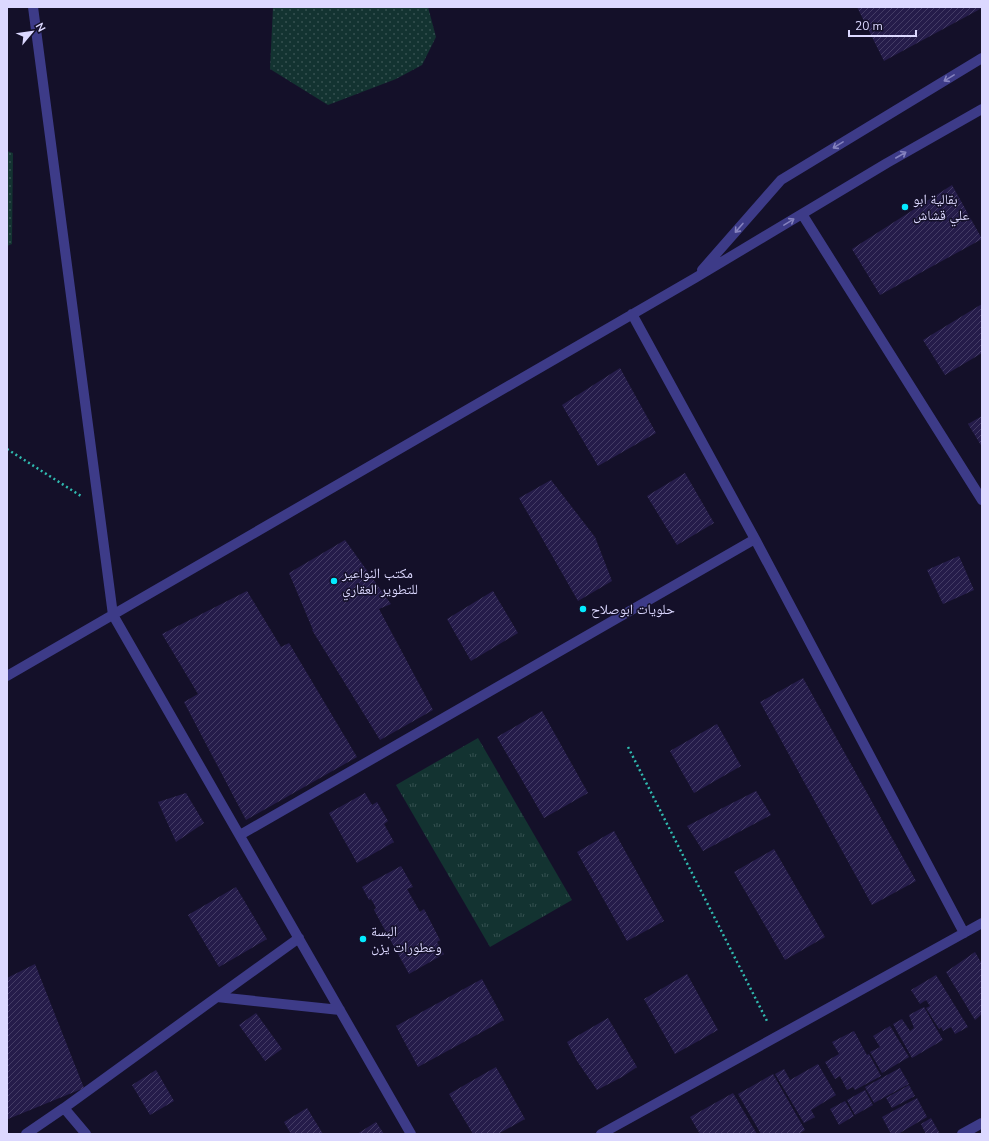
<svg xmlns="http://www.w3.org/2000/svg" width="989" height="1141" viewBox="0 0 989 1141" font-family="'Nunito Sans','Noto Naskh Arabic',sans-serif">
<style>
.grass{fill:url(#grass-dots)}
.park{fill:url(#park-tufts)}
.building{fill:url(#building-hatch)}
.lines{fill:none;stroke-linecap:round;stroke-linejoin:round}
.path{stroke:#30bbb0;stroke-width:2.5;stroke-dasharray:2 3;stroke-linecap:butt}
.minor{stroke:#3d3b88;stroke-width:10}
.oneway{stroke:#8582be}
.poi-dot{fill:#04eaff;stroke:#141029;stroke-width:1.5}
.labels{text-anchor:middle;dominant-baseline:central;stroke-width:3;stroke-linejoin:round;paint-order:stroke}
.poi-label{font-size:14px;fill:#dcd8ff;stroke:#141029;text-anchor:start}
</style>
<defs>
<pattern id="grass-dots" width="8" height="8" patternUnits="userSpaceOnUse"><rect width="8" height="8" fill="#133331"/><path d="M2 2h.1M6 6h.1" fill="none" stroke="#355050" stroke-width="1.8" stroke-linecap="round"/></pattern>
<pattern id="park-tufts" width="24" height="20" patternUnits="userSpaceOnUse"><rect width="24" height="20" fill="#133331"/><path d="M3 7l-1-3M5 7V3M7 7l1-3M15 17l-1-3M17 17v-4M19 17l1-3" fill="none" stroke="#355050"/></pattern>
<pattern id="building-hatch" width="6" height="6" patternUnits="userSpaceOnUse"><rect width="6" height="6" fill="#251c4a"/><path d="M-1 1l2-2M0 6l6-6M5 7l2-2" fill="none" stroke="#443c65"/></pattern>
</defs>
<rect width="100%" height="100%" fill="#141029"/>
<path class="grass" d="M273,7h155l8,30 -14,28 -26,14 -68,26 -58,-36z
M7,151l6,2 -1,91 -5,2z"/>
<path class="park" d="M478,738l94,162 -82,47 -94,-162z"/>
<path class="building" d="M857,7h125v1l-98,53z
M952,185l30,54 -102,56 -28,-46z
M982,304v49l-37,22 -22,-35z
M620,368l36,65 -58,33 -36,-61z
M982,416v31l-14,-23z
M685,473l29,50 -37,22 -30,-49z
M551,480l44,57 17,44 -34,20 -59,-103z
M345,540l46,64 -12,5 54,101 -53,30 -68,-110h1l-24,-57z
M959,556l15,34 -31,14 -16,-34z
M247,591l34,56 8,-4 68,114 -111,63 -62,-118 14,-8 -36,-60z
M493,591l25,42 -47,28 -24,-42z
M803,678l113,203 -44,24 -112,-203z
M542,711l46,82 -44,25 -47,-81z
M717,724l24,42 -47,27 -24,-42z
M756,791l15,24 -68,36 -16,-25z
M186,793l18,30 -28,19 -18,-40z
M365,793l7,12 5,-3 11,19 -4,3 10,18 -37,21 -28,-50z
M614,831l50,90 -37,20 -50,-89z
M774,849l51,88 -40,23 -51,-88z
M401,866l12,21 -6,2 13,23 4,-3 16,31 -3,2 7,12 -35,20 -35,-64 2,-2 -5,-9 -2,1 -7,-13z
M236,887l31,52 -48,28 -31,-52z
M975,952l7,12v50l-7,6 -29,-48z
M35,964l49,124 -76,31 -1,-2v-139z
M687,974l31,56 -43,24 -31,-55z
M936,975l32,52 -13,7 -4,-7 -8,4 -2,-4 -2,2 -13,-21 4,-2 -4,-6 -6,4 -9,-14z
M482,979l22,41 -86,47 -22,-41z
M924,1007l19,33 -31,18 -19,-34 9,-5 8,12 4,-3 -5,-13z
M256,1013l26,36 -17,12 -26,-36z
M608,1018l29,49 -15,10 -25,13 -20,-29 -10,-19z
M890,1026l19,31 -27,16 -12,-21 10,-5 -7,-11z
M854,1031l13,24 2,-1 12,22 -26,14 -2,-3 -6,3 -7,-14 -5,3 -10,-17 14,-8 -7,-12z
M818,1064l18,31 -25,15 4,7 -11,6 -29,-49 9,-5 6,11z
M496,1067l29,52 -27,15h-25l-24,-40z
M900,1068l9,16 -35,19 -9,-16z
M156,1070l18,31 -24,14 -18,-30z
M773,1074l32,56 -6,4h-38l-23,-40z
M909,1085l6,11 -23,12 -6,-10z
M865,1090l8,15 -18,10 -8,-15z
M733,1093l24,41h-57l-10,-17z
M917,1098l10,19 -29,17h-7l-9,-17z
M845,1101l9,15 -15,9 -9,-16z
M307,1108l16,26h-32l-7,-12z
M931,1118l9,16h-14l-5,-10z
M376,1122l8,12h-27z"/>
<g class="lines">
<path class="path" d="M7,449l74,47
M628,747l140,276"/>
<path class="minor" d="M33,7l80,608 298,519
M802,214l180,286
M702,270l79,-90 201,-122
M632,314l123,225 209,394
M7,676l688,-398 192,-115 95,-54
M240,835l515,-296
M217,997l82,-59
M64,1108l22,26
M26,1134l38,-26 153,-111 123,13
M601,1134l381,-211
M962,1134l20,-11"/>
</g>
<defs><path id="oneway-shaft" d="M-6 0H5M1.5-3L5.5 0L1.5 3" fill="none" stroke-width="1.6" stroke-linecap="round" stroke-linejoin="round"/></defs>
<g class="oneway">
<use href="#oneway-shaft" transform="translate(949 78) rotate(149)"/>
<use href="#oneway-shaft" transform="translate(838 145) rotate(148)"/>
<use href="#oneway-shaft" transform="translate(901 155) rotate(-30)"/>
<use href="#oneway-shaft" transform="translate(789 222) rotate(-31)"/>
<use href="#oneway-shaft" transform="translate(739 228) rotate(131)"/>
</g>
<g class="poi-dot">
<circle cx="905" cy="207" r="4"/>
<circle cx="334" cy="581" r="4"/>
<circle cx="583" cy="609" r="4"/>
<circle cx="363" cy="939" r="4"/>
</g>
<g class="labels">
<g class="poi-label">
<text x="913" y="199">بقالية ابو<tspan x="913" dy="16">علي قشاش</tspan></text>
<text x="342" y="573">مكتب النواعير<tspan x="342" dy="16">للتطوير العقاري</tspan></text>
<text x="591" y="609">حلويات ابوصلاح</text>
<text x="371" y="931">البسة<tspan x="371" dy="16">وعطورات يزن</tspan></text>
</g>
</g>
<rect width="989" height="1141" fill="none" stroke="#dcd8ff" stroke-width="16"/>
<g transform="translate(32 32) rotate(61)" stroke="#141029" stroke-width="3" paint-order="stroke">
<path d="M0-3L7 15L0 10L-7 15Z" fill="#dcd8ff"/>
<text y="-6" font-size="11" font-weight="bold" text-anchor="middle" fill="#dcd8ff">N</text>
</g>
<path d="M849 30v6h67v-6" fill="none" stroke="#dcd8ff" stroke-width="2"/>
<text x="855" y="30" font-size="12" fill="#dcd8ff" stroke="#141029" stroke-width="3" paint-order="stroke">20 m</text>
</svg>
